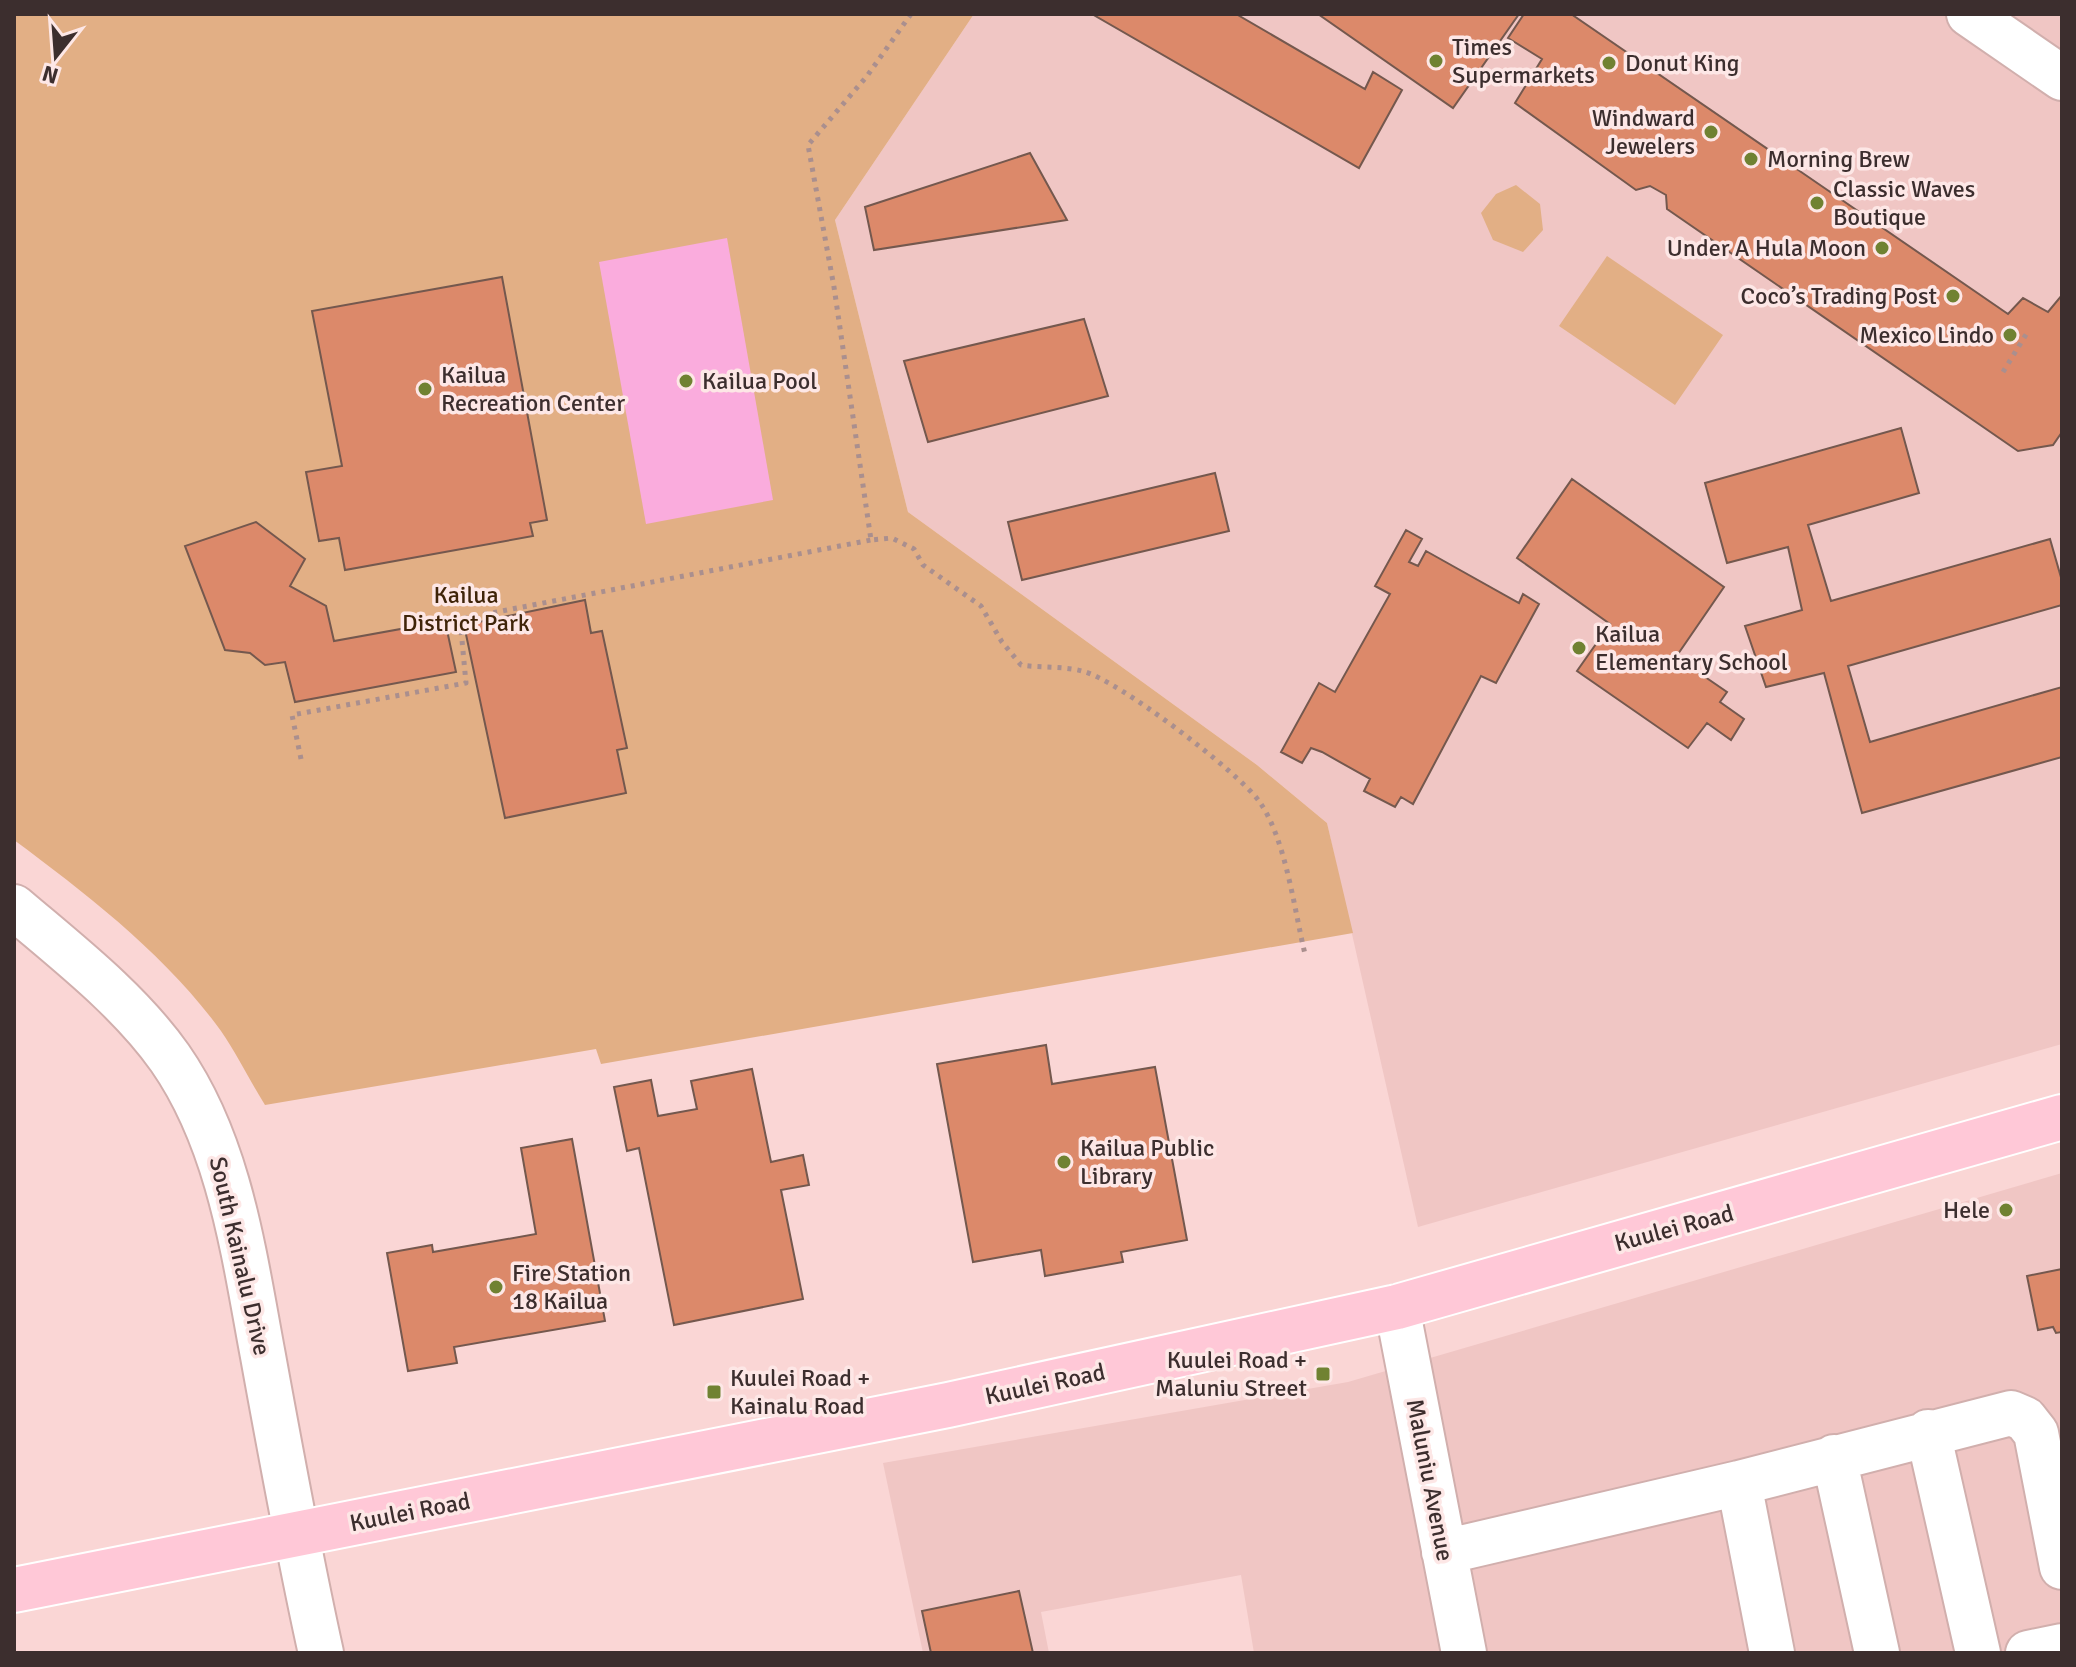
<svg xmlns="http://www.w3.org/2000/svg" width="2076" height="1667" viewBox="0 0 2076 1667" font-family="Signika,sans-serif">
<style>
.built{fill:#f0c6c4}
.green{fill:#e2af85}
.water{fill:#faacdd}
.building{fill:#dc896a;stroke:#74584e;stroke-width:2}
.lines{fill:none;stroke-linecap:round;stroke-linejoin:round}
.minor-casing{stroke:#d1afad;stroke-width:48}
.major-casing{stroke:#fff;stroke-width:48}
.path{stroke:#aa8f8e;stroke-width:5;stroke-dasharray:4 6;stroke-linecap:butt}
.minor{stroke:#fff;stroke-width:44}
.major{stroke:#ffc8d7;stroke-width:44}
.poi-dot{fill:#708232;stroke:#fde7e6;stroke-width:3}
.labels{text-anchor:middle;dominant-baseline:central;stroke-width:7;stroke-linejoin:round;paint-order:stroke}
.poi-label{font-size:24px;fill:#3c2e2e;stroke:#fde7e6;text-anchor:start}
.park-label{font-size:24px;fill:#3f2409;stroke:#fde7e6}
.street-label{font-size:24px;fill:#3c2e2e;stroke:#fde7e6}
</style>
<rect width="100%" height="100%" fill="#fad6d5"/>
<path class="built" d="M974,14h1088v1030l-644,183 -91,-404 -70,-58 -349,-253 -73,-292z
M2062,1173v480h-808l-13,-78 -200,37 8,41h-126l-40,-190 465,-81z"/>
<path class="green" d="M14,14h960l-139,206 73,292 349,253 70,58 26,110 -752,131 -5,-15 -331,56c-15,-24 -28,-51 -44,-74 -54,-75 -134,-137 -207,-191z
M1516,185l24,19 3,26 -20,22 -30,-12 -12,-27 15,-19z
M1607,256l116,79 -48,70 -116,-79z"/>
<path class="water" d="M727,238l46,262 -127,24 -47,-262z"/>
<path class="building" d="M1092,14h144l129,75 8,-17 29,18 -43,78z
M1318,14h201l-66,94z
M1524,14h47l437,300 15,-16 25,14 14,-17v137l-9,13 -35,6 -351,-242 -1,-14 -16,-9 -14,4 -121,-87 27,-44 -34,-21z
M1030,153l37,67 -193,30 -9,-43z
M502,277l45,243 -17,3 3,13 -188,34 -6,-32 -20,3 -13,-69 36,-6 -30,-155z
M1084,319l24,77 -180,46 -24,-81z
M1901,428l18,65 -111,32 23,76 219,-62 12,42v24l-214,61 22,76 192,-55v70l-200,56 -38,-140 -58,14 -21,-61 57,-16 -14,-63 -61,16 -22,-80z
M1215,473l14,58 -207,49 -14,-58z
M1572,479l152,108 -48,70 51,35 -7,10 24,17 -13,21 -24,-17 -19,25 -111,-77 33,-47 -93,-66z
M256,522l49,37 -15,27 36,20 8,35 111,-20 11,51 -161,30 -10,-40 -20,3 -15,-12 -25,-3 -40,-104z
M1406,530l16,9 -13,23 9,4 8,-15 93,52 4,-9 16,10 -43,79 -15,-7 -68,128 -12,-7 -6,10 -31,-16 6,-12 -48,-27 -11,-4 -9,15 -21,-11 38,-69 16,9 55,-98 -15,-8z
M585,600l6,33 11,-2 25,117 -10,2 9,43 -121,25 -41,-193z
M1046,1045l6,39 103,-17 32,173 -66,12 2,10 -78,14 -4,-26 -68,12 -36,-198z
M752,1069l19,93 32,-7 6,30 -28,5 22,109 -129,26 -35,-177 -12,3 -13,-64 37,-7 7,36 39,-7 -6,-28z
M572,1139l33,182 -151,26 3,16 -49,8 -21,-118 45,-8 1,7 103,-18 -15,-86z
M2062,1269v63l-6,1 -3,-6 -15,3 -11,-54z
M1019,1591l14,62h-102l-9,-42z"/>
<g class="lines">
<g class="minor-casing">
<path id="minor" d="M1969,14l93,64
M14,907c54,46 115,93 156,151 60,86 74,197 93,298 18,99 36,198 58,297
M1397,1307l67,346
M1928,1432l50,221
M1834,1457l43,196
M1739,1483l272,-70 14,6 11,14 26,134
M1444,1552l295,-69 33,170
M2028,1653l34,-7"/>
</g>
<g class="major-casing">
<path id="major" d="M14,1590l934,-185 449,-98 665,-190"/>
</g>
<path class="path" d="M911,14l-44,62 -59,69 26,142 37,253 21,-2 22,11 9,16 58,41 21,36 19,23c20,3 42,1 61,6 35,8 156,101 177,130 27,38 35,108 46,153
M2003,372l24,-39
M301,759l-9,-44 174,-32 -6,-64 411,-79"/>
<use href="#minor" class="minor"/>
<use href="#major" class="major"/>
</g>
<g class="poi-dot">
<circle cx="1436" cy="61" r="8"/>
<circle cx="1609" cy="63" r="8"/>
<circle cx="1711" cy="132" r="8"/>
<circle cx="1751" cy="159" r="8"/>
<circle cx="1817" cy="203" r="8"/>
<circle cx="1882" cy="248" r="8"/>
<circle cx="1953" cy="296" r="8"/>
<circle cx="2010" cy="335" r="8"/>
<circle cx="686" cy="381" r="8"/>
<circle cx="425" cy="389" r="8"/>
<circle cx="1579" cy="648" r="8"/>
<circle cx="1064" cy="1162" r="8"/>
<circle cx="2006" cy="1210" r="8"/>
<circle cx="496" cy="1287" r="8"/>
<rect x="1315" y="1366" width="16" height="16" rx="4"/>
<rect x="706" y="1384" width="16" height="16" rx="4"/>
</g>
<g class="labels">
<g class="poi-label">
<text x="1452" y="47">Times<tspan x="1452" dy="28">Supermarkets</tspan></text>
<text x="1625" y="63">Donut King</text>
<text x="1695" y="118" text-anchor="end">Windward<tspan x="1695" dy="28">Jewelers</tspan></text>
<text x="1767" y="159">Morning Brew</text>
<text x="1833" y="189">Classic Waves<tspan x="1833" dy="28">Boutique</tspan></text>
<text x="1866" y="248" text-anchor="end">Under A Hula Moon</text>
<text x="1937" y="296" text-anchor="end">Coco’s Trading Post</text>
<text x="1994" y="335" text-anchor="end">Mexico Lindo</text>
<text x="441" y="375">Kailua<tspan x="441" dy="28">Recreation Center</tspan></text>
<text x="702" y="381">Kailua Pool</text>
<text x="1595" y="634">Kailua<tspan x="1595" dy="28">Elementary School</tspan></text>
<text x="1080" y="1148">Kailua Public<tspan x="1080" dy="28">Library</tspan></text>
<text x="1990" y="1210" text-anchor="end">Hele</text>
<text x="512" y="1273">Fire Station<tspan x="512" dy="28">18 Kailua</tspan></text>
<text x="1307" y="1360" text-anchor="end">Kuulei Road +<tspan x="1307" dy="28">Maluniu Street</tspan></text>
<text x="730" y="1378">Kuulei Road +<tspan x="730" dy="28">Kainalu Road</tspan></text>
</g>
<g class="park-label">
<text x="466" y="595">Kailua<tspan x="466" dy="28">District Park</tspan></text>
</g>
<g class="street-label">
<text transform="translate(1674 1228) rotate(-15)">Kuulei Road</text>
<text transform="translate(240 1256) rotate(77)">South Kainalu Drive</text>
<text transform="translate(1045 1384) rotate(-12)">Kuulei Road</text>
<text transform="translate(1430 1480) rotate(79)">Maluniu Avenue</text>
<text transform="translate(410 1512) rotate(-11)">Kuulei Road</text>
</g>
</g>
<rect width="2076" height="1667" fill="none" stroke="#3c2e2e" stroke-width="32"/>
<g transform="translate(56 56) rotate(197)" stroke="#fde7e6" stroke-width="6" paint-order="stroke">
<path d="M0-6L14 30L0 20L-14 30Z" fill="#3c2e2e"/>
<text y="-12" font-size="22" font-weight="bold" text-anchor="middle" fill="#3c2e2e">N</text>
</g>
</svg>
